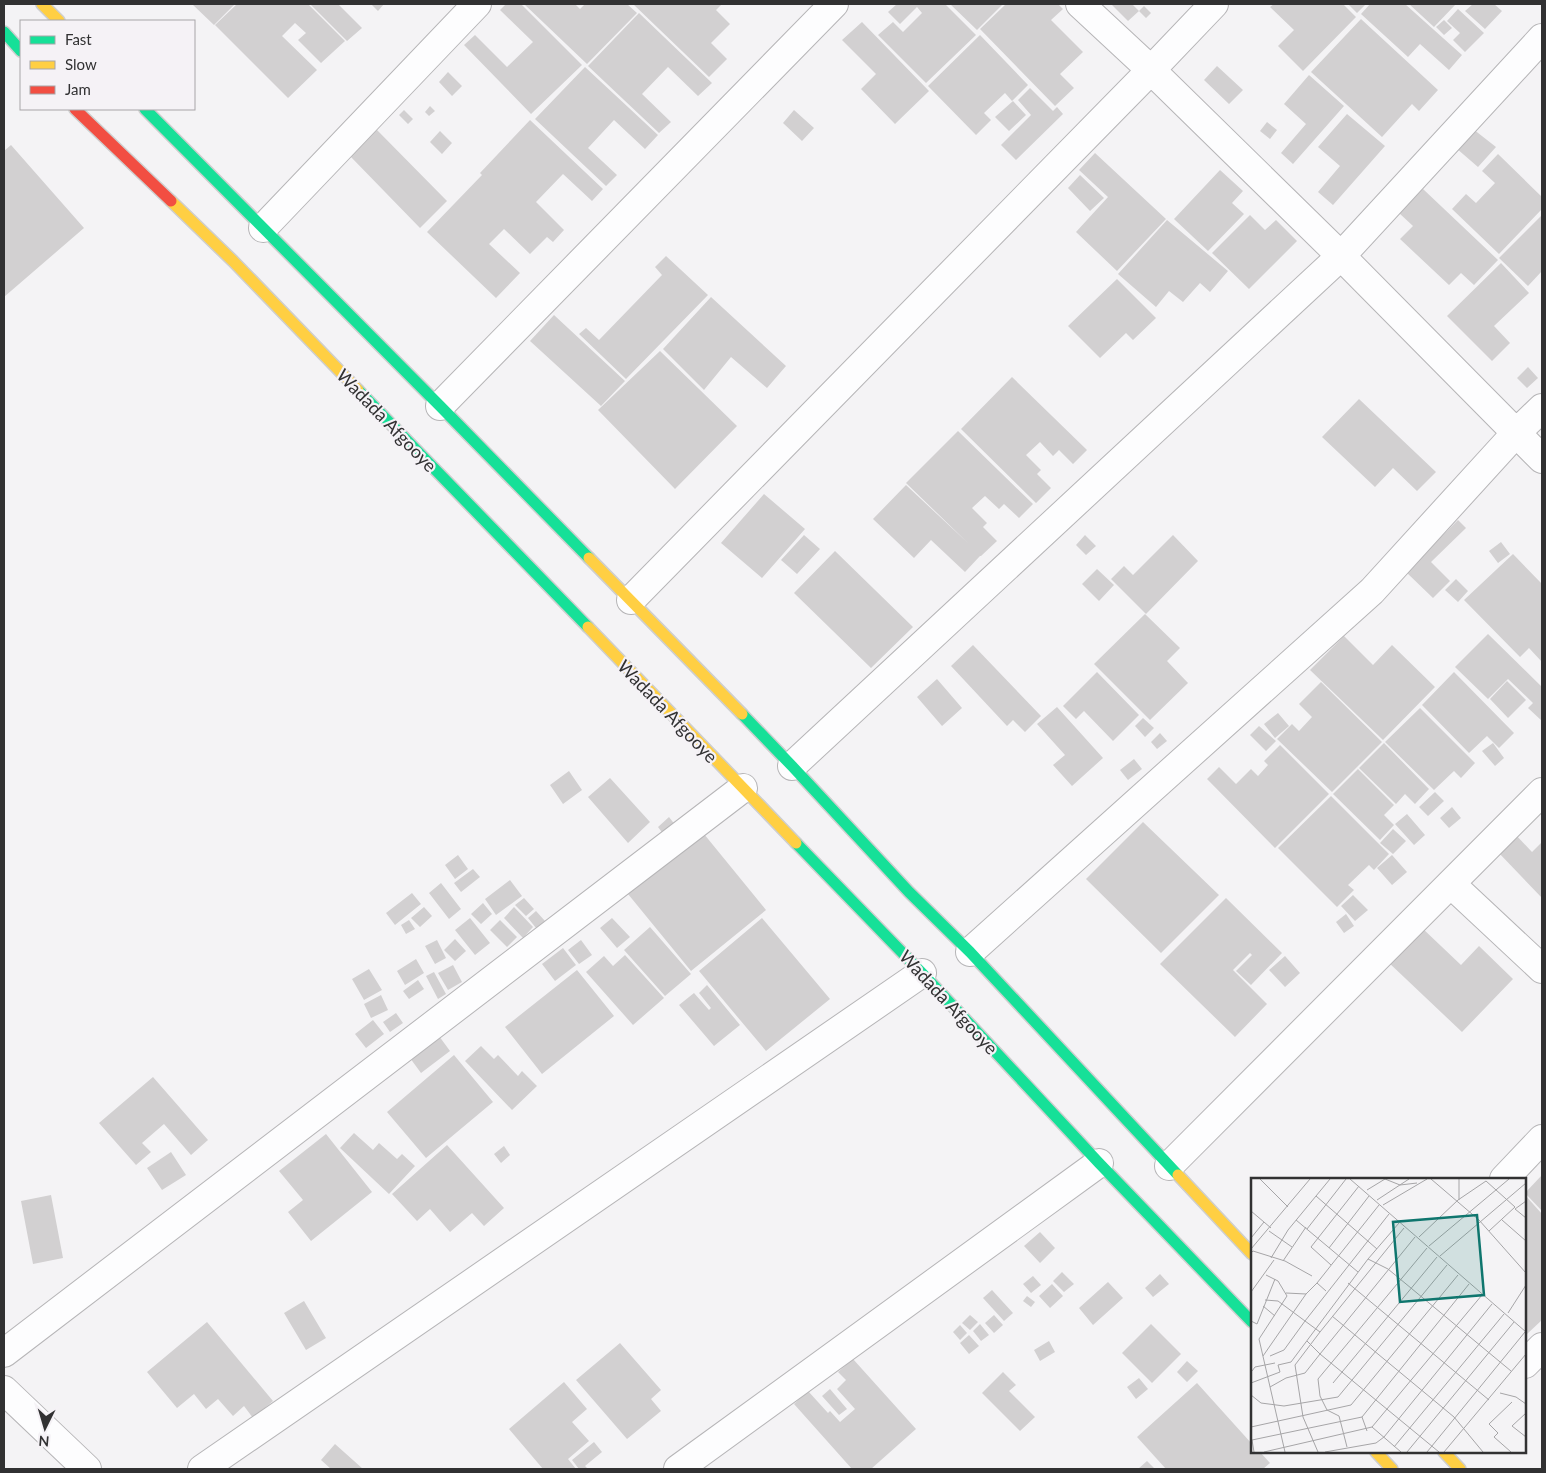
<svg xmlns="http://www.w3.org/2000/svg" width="1546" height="1473" viewBox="0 0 1546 1473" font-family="Lato,sans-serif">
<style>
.building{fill:#d2d0d1}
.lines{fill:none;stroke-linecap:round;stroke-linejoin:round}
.street-casing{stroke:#b6b5b7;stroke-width:30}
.fast-casing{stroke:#cecece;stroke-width:14}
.slow-casing{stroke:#cecece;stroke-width:14}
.jam-casing{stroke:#cecece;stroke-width:14}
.street{stroke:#fdfdfe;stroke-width:28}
.fast{stroke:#16e098;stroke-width:11}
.slow{stroke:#ffcf43;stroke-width:11}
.jam{stroke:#f24e42;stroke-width:11}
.labels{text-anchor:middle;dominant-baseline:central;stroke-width:4.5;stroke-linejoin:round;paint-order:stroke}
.street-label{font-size:18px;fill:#313132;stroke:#f5f2f6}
.inset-road{fill:none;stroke:#a6a5a7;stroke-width:1}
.view{fill:#0f766e;fill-opacity:0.15;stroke:#0f766e;stroke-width:2.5}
.inset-edge{fill:none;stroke:#313132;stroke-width:2.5}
</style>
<rect width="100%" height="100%" fill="#f4f3f5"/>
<path class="building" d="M192,4h43l-21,21z
M237,4h71l37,37 -24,22 -23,-23 8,-7 -11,-10 -13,13 35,34 -29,28 -73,-73z
M310,4h28l24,24 -15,13z
M371,4h13l-6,7z
M506,4h15l61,61 -51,49 -67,-69 11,-10 32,32 26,-25 -33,-32z
M524,4h51l5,5 5,-5h42l10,9 -50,51z
M633,4h89l-6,6 14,14 -19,19 16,16 -18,18z
M897,4h48l31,31 -50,48 -48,-48 15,-13 10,10 19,-19 -5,-6 -17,17 -12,-12z
M950,4h53l-26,26z
M1006,4h52l5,5 -12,11 32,32 -23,22 14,14 -19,18 -75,-77z
M1111,4h21l7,7 -11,10z
M1274,4h69l13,13 -53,54 -25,-25 16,-16 -24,-23z
M1348,4h18l-9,9z
M1370,4h35l57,51 -13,15 -29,-26 -12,13 -47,-43z
M1409,4h47l-22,23z
M1473,4h21l8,7 -17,18 -20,-18z
M1144,6l7,7 -5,5 -7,-7z
M1458,9l26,24 -19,19 -12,-12 7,-7 -13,-12z
M639,13l73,70 -14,13 -30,-29 -26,27 29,28 -12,11 -71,-67z
M1361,19l77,71 -19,21 -7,-7 -30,33 -71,-65z
M1444,20l8,8 -8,7 -8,-8z
M862,22l67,69 -34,33 -34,-35 15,-15 -34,-34z
M980,35l48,50 -16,16 -7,-8 -21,20 7,7 -15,15 -48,-49z
M1217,66l26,24 -14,14 -25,-24z
M585,67l73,68 -13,14 -31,-29 -26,28 29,27 -11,11 -71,-67z
M448,72l14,14 -10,10 -13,-14z
M1309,75l35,31 -51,58 -12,-11 25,-29 -22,-20z
M1030,88l23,23 4,-4 6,7 -47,46 -15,-15 30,-30 -13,-15z
M1013,101l13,14 -17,16 -14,-14z
M430,106l5,5 -6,5 -4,-4z
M404,110l9,9 -5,5 -9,-9z
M794,110l20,18 -12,13 -19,-18z
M1347,114l38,32 -52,59 -15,-13 22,-26 -22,-19z
M530,120l73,69 -11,12 -29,-27 -27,28 28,28 -11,12 -6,-5 -17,17 -26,-25 -15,15 31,29 -24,25 -69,-66 55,-57 -2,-2z
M1267,122l10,8 -7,9 -10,-8z
M1473,129l23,18 -18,20 -22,-19z
M377,130l70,71 -27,27 -70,-72z
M440,131l12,12 -10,11 -12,-12z
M11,145l73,83 -80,69v-146z
M1095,153l71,66 -49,52 -41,-39 32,-35 -29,-27z
M1498,154l44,43v12l-43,45 -47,-45 14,-15 10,9 19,-20 -13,-12z
M1220,170l23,21 -11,12 12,11 -36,37 -34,-32z
M1080,175l24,23 -14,13 -22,-23z
M1423,189l75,71 -24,25 -13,-12 -12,12 -49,-46 13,-13 -14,-13z
M1250,215l15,15 11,-10 21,21 -48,48 -37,-36z
M1542,215v56l-14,15 -29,-28z
M1167,220l61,51 -18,21 -10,-9 -17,19 -14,-11 -13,16 -38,-33z
M666,256l42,39 -82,84 -47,-45 7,-6 13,12 63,-65 -7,-8z
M1501,263l28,30 -35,33 16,17 -18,18 -45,-45z
M1117,279l39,39 -23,22 -7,-7 -26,25 -32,-32z
M711,297l75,69 -19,22 -36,-31 -27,33 -41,-41z
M554,315l71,66 -24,25 -71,-65z
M660,351l77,75 -62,63 -77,-79z
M1528,367l10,11 -11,10 -10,-10z
M1012,377l75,73 -14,14 -14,-14 -6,6 -13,-14 -14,13 15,15 -4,4 14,14 -15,15 -75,-74z
M1359,399l77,73 -19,19 -24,-23 -18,19 -53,-50z
M958,431l75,73 -14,14 -15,-14 -5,5 -14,-13 -13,12 15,15 -4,4 14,14 -16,15h-1l-15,16 -34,-32 -17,18 -41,-39 33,-34 63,59 -63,-61z
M764,494l41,35 -43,49 -41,-35z
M1458,520l8,8 -35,34 19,19 -17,17 -27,-26z
M804,535l16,14 -23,25 -16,-14z
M1085,535l11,11 -10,9 -10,-10z
M1173,535l25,26 -52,53 -35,-35 13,-13 9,9z
M1501,542l9,12 -12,9 -9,-12z
M835,551l78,76 -42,41 -77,-75z
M1513,554l29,30v78l-13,-14 -9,9 -56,-57z
M1097,569l17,16 -15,16 -17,-17z
M1456,579l12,12 -10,11 -13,-12z
M1145,614l35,34 -13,13 21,22 -38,37 -56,-56z
M1488,634l54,53v34l-14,-13 5,-5 -25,-24 -20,20 -33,-32z
M1344,636l29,29 19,-20 43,42 -52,53 -73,-70z
M973,645l68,71 -16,16 -12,-12 -6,6 -56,-60z
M1097,672l42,43 -26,26 -29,-30 -8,8 -13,-13z
M1454,672l60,61 -15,15 -12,-12 -18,17 -47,-48z
M937,679l25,29 -20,18 -25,-29z
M1507,681l19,19 -18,18 -18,-19z
M1321,682l61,60 -50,50 -55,-53 15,-15 7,7 13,-14 -13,-13z
M1057,707l46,51 -31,28 -19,-21 12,-10 -28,-31z
M1420,708l55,55 -14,15 -7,-7 -20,19 -49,-48z
M1278,713l11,13 -14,12 -11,-14z
M1143,718l11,10 -9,9 -10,-11z
M1259,726l17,15 -10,10 -16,-16z
M1160,733l7,8 -10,8 -6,-7z
M1384,743l45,46 -14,15 -10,-10 -9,10 -37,-36z
M1493,743l11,15 -9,8 -13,-15z
M1280,745l49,49 -54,54 -68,-69 12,-12 17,17 15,-15 7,7 10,-11 -4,-4z
M1134,759l8,10 -14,11 -8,-10z
M1358,769l36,36 -10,10 10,10 -14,15 -47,-46z
M569,771l13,19 -19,14 -13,-19z
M610,778l40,44 -22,21 -40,-46z
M1435,792l9,9 -16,15 -9,-9z
M1331,796l58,58 -15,16 -5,-5 -21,20 6,5 -17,17 -59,-59z
M1452,807l9,11 -12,10 -9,-10z
M1407,814l18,21 -11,10 -19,-21z
M669,817l7,9 -12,9 -6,-8z
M1143,822l76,73 -58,58 -75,-74z
M1393,829l13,12 -13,13 -13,-11z
M704,834l62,76 -75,61 -63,-77z
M1515,834l17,18 10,-10v56l-45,-47z
M458,855l10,14 -13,10 -10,-14z
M1392,855l15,17 -15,13 -15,-17z
M473,869l7,8 -19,15 -7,-9z
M510,880l12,16 -26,19 -11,-16z
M441,883l20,26 -12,10 -20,-26z
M412,893l9,11 -26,21 -9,-12z
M1353,895l15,15 -13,11 -14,-15z
M524,898l10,11 -8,7 -11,-11z
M1226,898l56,55 -31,32 -15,-14 16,-16 -2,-2 -17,17 34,34 -32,33 -75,-73z
M483,903l9,11 -11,10 -10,-10z
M424,907l8,9 -12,11 -9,-9z
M514,907l19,20 -10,11 -19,-20z
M536,911l9,10 -9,7 -8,-10z
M1346,914l8,12 -10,7 -8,-11z
M470,918l20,25 -15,12 -20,-25z
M612,918l18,19 -13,11 -17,-20z
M762,918l68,81 -64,52 -67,-80z
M409,920l6,9 -9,5 -5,-9z
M500,920l17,17 -10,10 -17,-17z
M650,927l41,47 -26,22 -41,-46z
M1421,927l40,38 18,-19 34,33 -51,53 -75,-71z
M455,939l11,12 -11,10 -11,-11z
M437,940l9,18 -11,6 -10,-18z
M581,940l11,15 -13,9 -11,-14z
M563,948l13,17 -21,16 -13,-17z
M625,955l39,43 -31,27 -47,-53 18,-16 9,10z
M1285,956l15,17 -15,14 -16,-17z
M416,959l8,14 -19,12 -8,-14z
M453,965l9,17 -14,8 -10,-17z
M369,969l13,21 -18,10 -12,-21z
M577,970l37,46 -72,58 -37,-47z
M434,972l12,22 -8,5 -12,-23z
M418,980l6,9 -15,10 -6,-8z
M707,985l33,40 -26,21 -35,-41 15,-12 15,17 2,-2 -12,-15z
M381,995l7,15 -17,8 -7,-14z
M396,1013l7,10 -13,9 -7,-10z
M373,1020l11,14 -18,14 -11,-14z
M439,1036l11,15 -29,22 -11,-15z
M481,1046l13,13 4,-4 20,21 4,-5 15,15 -25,24 -47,-49z
M454,1055l39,47 -67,56 -39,-46z
M153,1077l55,63 -17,15 -27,-31 -22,19 9,9 -15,13 -37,-42z
M354,1133l19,17 6,-7 18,16 5,-5 13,12 -26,28 -49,-46z
M326,1134l46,58 -61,49 -23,-29 15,-12 -24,-29z
M447,1145l57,63 -20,18 -12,-13 -22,19 -20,-23 -13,12 -25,-27z
M504,1146l6,9 -9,8 -7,-9z
M171,1152l15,23 -24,15 -15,-22z
M1542,1175v36l-17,-18z
M51,1195l12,63 -30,6 -12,-63z
M1525,1195l17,19v106l-15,14 -2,-2z
M1040,1232l15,16 -15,15 -16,-17z
M1062,1272l12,12 -10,8 -11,-11z
M1160,1274l9,10 -16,13 -8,-9z
M1033,1276l8,9 -10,8 -8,-9z
M1108,1282l15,16 -30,27 -14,-17z
M1052,1284l11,12 -13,12 -11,-12z
M992,1290l21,23 -9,8 -21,-23z
M1027,1296l8,6 -4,5 -8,-6z
M304,1301l22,37 -20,12 -22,-37z
M970,1315l8,7 -8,8 -8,-7z
M994,1315l9,10 -9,8 -9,-10z
M207,1322l66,79 -20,17 -9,-12 -11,10 -15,-17 -12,10 -12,-15 -17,14 -30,-36z
M980,1324l9,11 -8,6 -8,-10z
M1151,1324l30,30 -29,29 -30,-30z
M960,1325l7,8 -7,7 -7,-8z
M969,1335l10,11 -10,8 -9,-11z
M1049,1341l6,11 -15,9 -6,-11z
M620,1343l41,47 -10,9 10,12 -34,28 -51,-59z
M853,1359l63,70 -45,40h-19l-58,-65 14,-13 20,22 2,-2 10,11 15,-13 -18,-20 9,-9 -8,-8z
M1187,1361l11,10 -11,11 -10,-10z
M1003,1372l13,13 -7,6 26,26 -15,14 -38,-38z
M1139,1378l9,11 -12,10 -9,-12z
M564,1382l23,27 -15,13 17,19 -21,18 8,10h-33l-34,-40z
M1197,1383l55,61v8h8l10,11 -7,6h-97l-29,-32z
M830,1389l17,20 -8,6 -17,-19z
M594,1442l8,10 -17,14 3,3h-9l-7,-9z
M335,1444l28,25h-32l-10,-9z
M1147,1461l8,8h-17z"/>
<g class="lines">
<g class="street-casing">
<path id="street" d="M1080,4l71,66 190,186 201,203
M263,228l214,-224
M440,406l394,-402
M631,600l520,-530 63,-66
M792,766l549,-510 201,-218
M1451,884l91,85
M970,952l402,-361 144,-158 26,-25
M1169,1166l373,-374
M1504,1179l38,-40
M4,1353l739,-565
M1525,1364l17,-17
M4,1390l83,79
M202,1469l720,-496
M678,1469l421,-306"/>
</g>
<g class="fast-casing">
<path id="fast" d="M4,32l17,19
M145,109l295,297 149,152
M358,390l230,237
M742,714l50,52 117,126 61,60 208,223
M796,843l126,130 177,190 153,159"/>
</g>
<g class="slow-casing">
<path id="slow" d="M42,4l17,17
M171,201l62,60 125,129
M589,558l153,156
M588,627l208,216
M1178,1175l74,79
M1376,1452l16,17
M1444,1452l16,17"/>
</g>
<g class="jam-casing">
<path id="jam" d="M75,109l96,92"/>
</g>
<use href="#street" class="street"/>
<use href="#fast" class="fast"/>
<use href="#slow" class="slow"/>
<use href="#jam" class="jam"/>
</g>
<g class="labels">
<g class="street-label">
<text transform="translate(387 420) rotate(46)">Wadada Afgooye</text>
<text transform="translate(668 711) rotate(46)">Wadada Afgooye</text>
<text transform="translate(949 1002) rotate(47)">Wadada Afgooye</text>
</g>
</g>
<g transform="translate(1251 1178)">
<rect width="275" height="275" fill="#f4f3f5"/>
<path class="inset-road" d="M9,1l28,28M99,1l176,153M134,1l15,6 17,-2M180,1l48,41 47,53M208,1v21M116,12l18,-11M65,18l61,53M126,22l32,-21M275,23l-11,8 11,9M132,27l44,-26M0,33l20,17M45,42l62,52M251,42l24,21M56,51l39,-50M18,53l23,16M168,59l39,-37 28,-19 29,26 -26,24M0,60l13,-16M178,68l80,-67M78,70l40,-52M0,71l59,-70M0,75l2,-2 32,10 27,15M189,78l86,-73M20,80l17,-28 42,-51M117,81l31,-36M32,83l23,-34M80,87l-20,-18 48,-61M15,97l12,6 9,15 -28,43 26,113M97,105l141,117M75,113l-9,-8 62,-78M0,114l23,-32M35,115l20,1 11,-11M14,122l13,1 27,20 84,-107M12,128l12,10M257,135l18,-28M81,138l122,101 29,35M0,143l6,3 18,-45M69,154l84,-104M56,163l13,13 95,-117M12,178l43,-62M19,178l14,-6 21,-29 15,11 -25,33 8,52 15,35M1,193l3,-4 20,-4M0,205l29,-11 -2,-7 13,-3 77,-103 20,10 123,102M82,205l104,-126M19,209l16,-9 19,-5 15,-19 119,98M249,215l16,4 10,7M0,217l10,8 23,3 54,-9 109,-132M275,235l-14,13 14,11M0,249l100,-22 107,-130M121,249l110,-132M116,253l-5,-14 107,-133M96,269l-8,-31 -12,-6 -7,-14 -2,-17 109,-131M143,269l110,-133M3,274l-2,-12 110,-23M13,274l108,-25 29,25M74,274l51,-9 8,-6 108,-133M156,274l107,-130M176,274l98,-120M193,274l82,-98M260,274l-17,-15 4,-4 -9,-9 23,-22"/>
<path class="view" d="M226,37l7,80 -84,7 -7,-80z"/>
<rect width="275" height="275" class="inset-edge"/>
</g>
<rect width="1546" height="1473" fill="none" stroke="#313132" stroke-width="10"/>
<rect x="20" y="20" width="175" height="90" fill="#f5f2f6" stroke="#a7a5a8"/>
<rect x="30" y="36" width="25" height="8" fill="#16e098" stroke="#a7a5a8"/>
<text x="65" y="45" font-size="15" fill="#313132">Fast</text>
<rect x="30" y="61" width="25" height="8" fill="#ffcf43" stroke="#a7a5a8"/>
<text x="65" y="70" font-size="15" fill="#313132">Slow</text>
<rect x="30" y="86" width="25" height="8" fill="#f24e42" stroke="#a7a5a8"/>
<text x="65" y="95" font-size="15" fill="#313132">Jam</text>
<g transform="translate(45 1428) rotate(185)" stroke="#f5f2f6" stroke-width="4" paint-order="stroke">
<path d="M0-4L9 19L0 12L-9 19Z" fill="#313132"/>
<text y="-8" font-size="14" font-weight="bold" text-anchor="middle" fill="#313132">N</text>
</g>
</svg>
